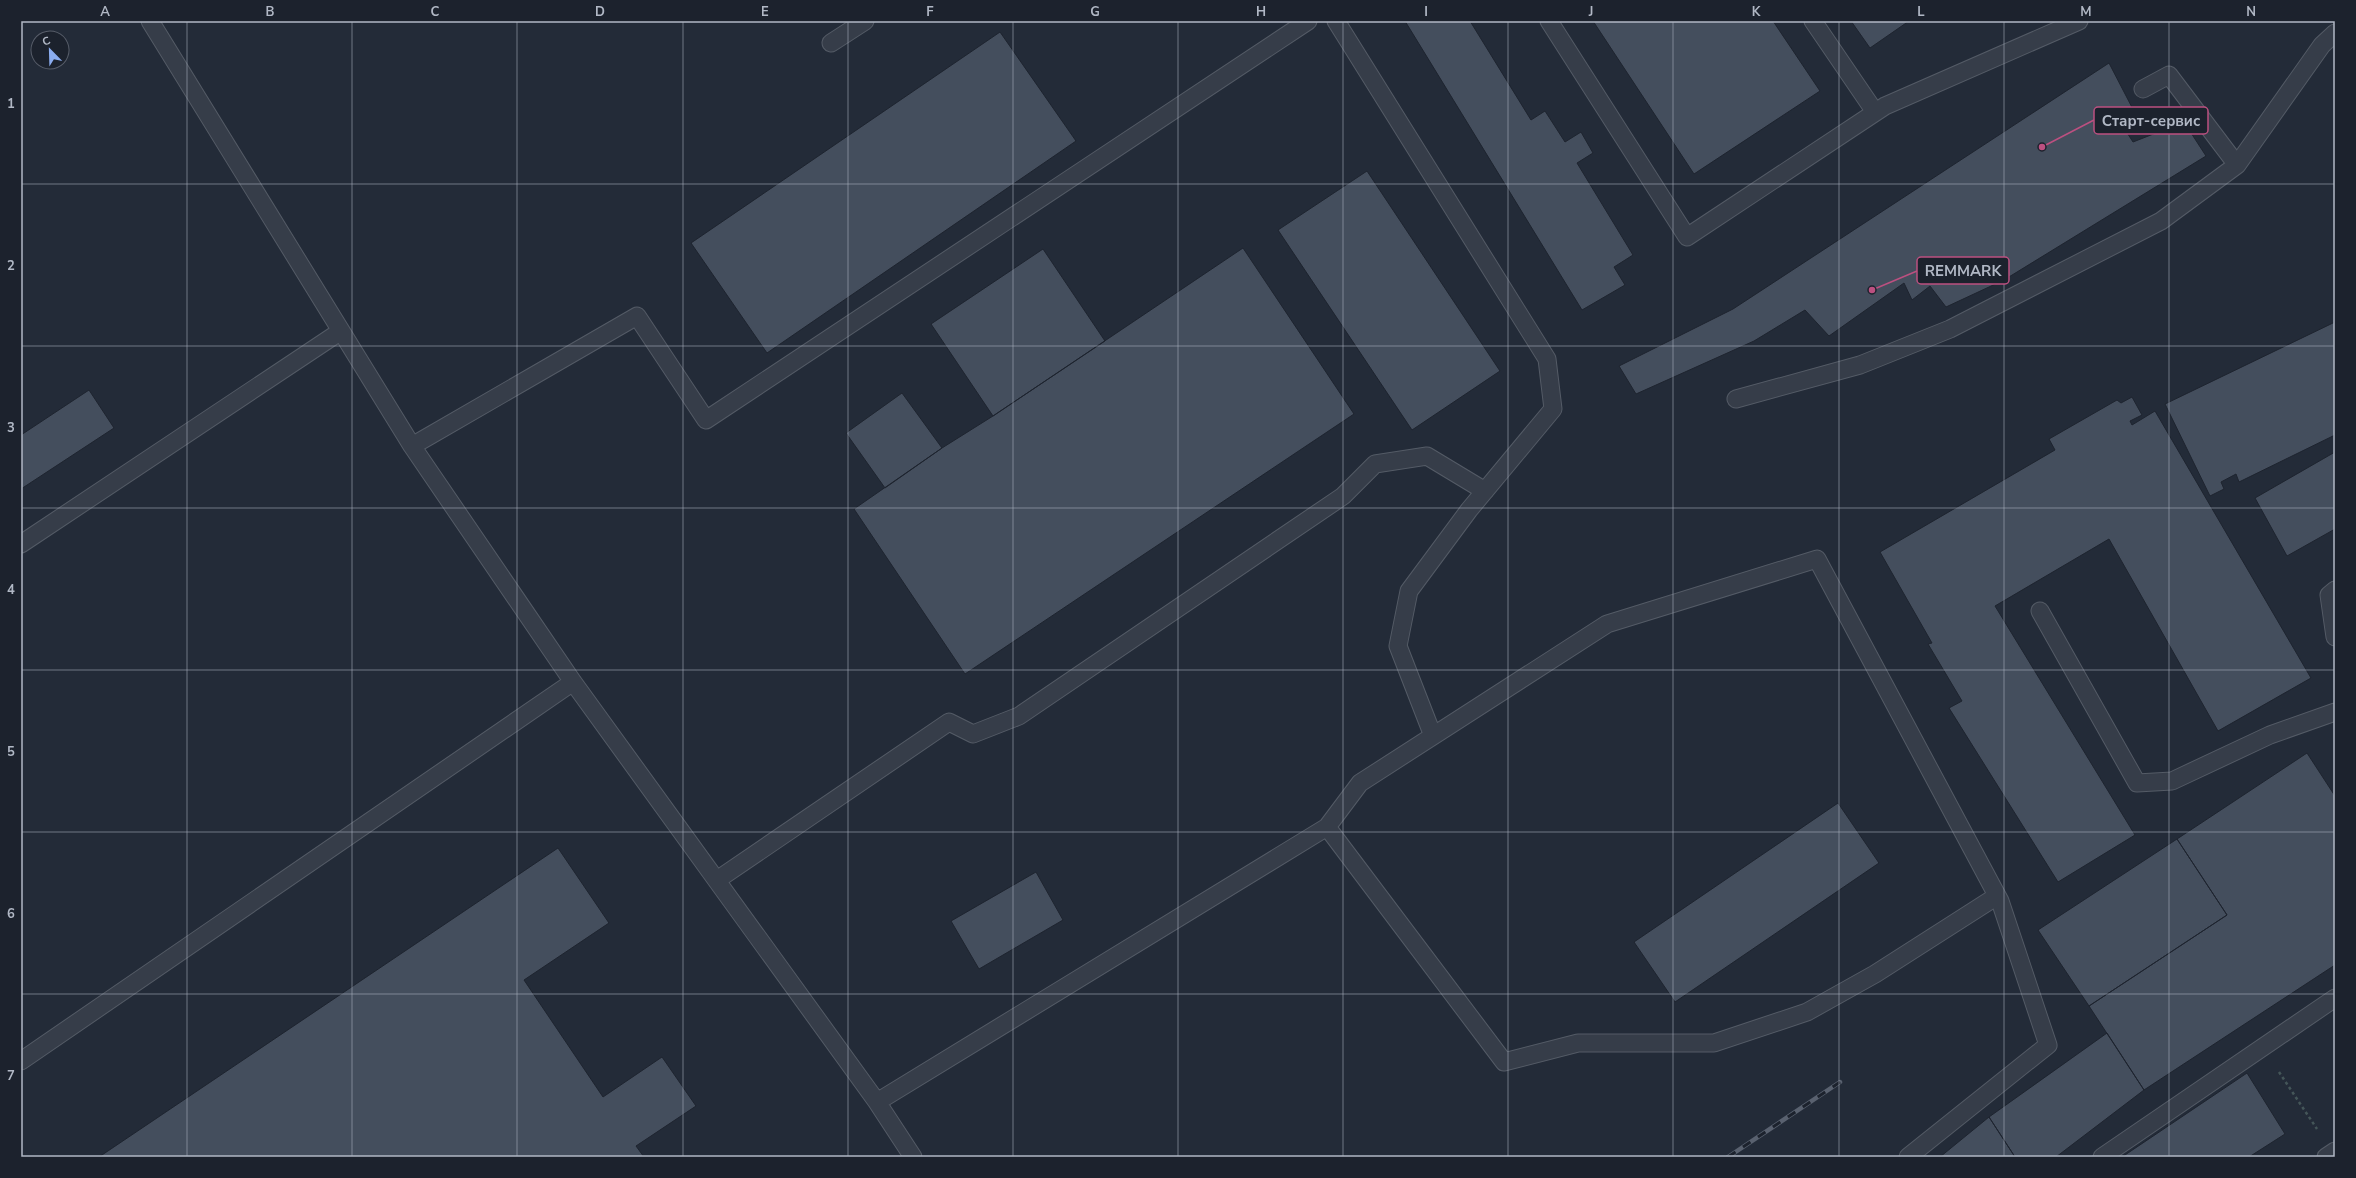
<svg xmlns="http://www.w3.org/2000/svg" width="2356" height="1178" viewBox="0 0 2356 1178" font-family="'Nunito Sans',sans-serif">
<style>
.building{fill:#444e5d;stroke:#1e242f}
.lines{fill:none;stroke-linecap:round;stroke-linejoin:round}
.service-casing{stroke:#545b66;stroke-width:19}
.path{stroke:#445558;stroke-width:2.5;stroke-dasharray:3 3;stroke-linecap:butt}
.service{stroke:#363d49;stroke-width:17}
.rail-casing{stroke:#59616f;stroke-width:4.5}
.rail{stroke:#1c222d;stroke-width:3;stroke-dasharray:9;stroke-linecap:butt}
.grid{fill:none;stroke:#b1b8c5;stroke-width:1;stroke-opacity:0.55}
.leader{fill:none;stroke:#bc5080;stroke-width:1.5}
.callout-dot{fill:#bc5080;stroke:#1c222d;stroke-width:1.5}
.callout{fill:#1c222d;stroke:#bc5080;stroke-width:1.5}
.callout-label{font-size:15px;text-anchor:middle;font-weight:bold;fill:#b1b8c5}
.neatline{fill:none;stroke:#b1b8c5;stroke-width:1.5}
.grid-label{font-size:13px;text-anchor:middle;font-weight:bold;fill:#b1b8c5}
</style>
<rect width="100%" height="100%" fill="#232b38"/>
<path class="building" d="M1405,21h65l61,99 14,-9 20,31 16,-10 12,21 -16,10 56,92 -19,12 11,18 -43,25z
M1593,21h180l47,70 -126,83z
M1851,21h58l-39,27z
M1000,32l76,109 -309,212 -76,-110z
M2109,63l28,54 -13,11 9,14 51,-20 22,34 -202,124 -58,27 -16,-21 -18,14 -8,-17 -75,53 -24,-26 -51,31 -118,53 -17,-28 114,-57z
M1367,171l133,200 -88,59 -134,-200z
M1243,248l111,166 -389,260 -111,-165 88,-61 51,-32z
M1043,249l62,92 -112,75 -62,-92z
M2335,322v113l-96,47 -3,-8 -15,8 3,7 -14,7 -45,-92z
M89,390l25,38 -93,61v-54z
M902,393l40,55 -57,40 -39,-55z
M2132,397l10,18 -12,6 2,4 23,-14 156,267 -93,53 -109,-192 -114,67 140,229 -77,47 -109,-174 13,-7 -34,-57 4,-1 -52,-91 175,-102 -6,-11 68,-39 4,3z
M2335,452v77l-48,27 -32,-58z
M2307,753l28,43v169l-191,125 -55,-84 138,-91 -50,-76z
M1838,803l41,60 -204,139 -41,-60z
M2177,839l50,76 -138,91 -51,-76z
M558,848l51,75 -85,57 79,117 59,-40 34,49 -60,40 8,11h-545z
M1036,872l27,48 -84,49 -28,-48z
M2107,1033l37,57 -88,67h-41l-26,-40z
M2247,1073l38,61 -36,23h-127z
M1989,1117l26,40h-75z"/>
<g class="lines">
<g class="service-casing">
<path id="service" d="M150,21l262,425 161,236 304,420 36,55
M1336,21l211,338 6,50 -84,101 -60,81 -11,55 35,90
M1549,21l138,216 198,-131 194,-85
M1813,21l62,91
M831,43l34,-22
M2143,89l26,-14 68,90
M1736,399l124,-34 90,-36 211,-108 76,-56 85,-120 13,-12
M412,446l225,-130 69,104 602,-399
M21,544l320,-213
M2335,590l-6,5 6,42
M2040,611l97,172 35,-2 98,-46 65,-23
M1327,827l177,235 74,-19h136l93,-31 68,-38 122,-78
M717,880l232,-158 24,12 46,-18 324,-220 32,-32 52,-8 58,35
M21,1061l552,-379
M877,1102l450,-275 33,-44 247,-159 210,-65 183,342 48,144 -140,112
M2102,1157l233,-159
M2326,1157l9,-6"/>
</g>
<path class="path" d="M2279,1072l38,57"/>
<use href="#service" class="service"/>
<g class="rail-casing">
<path id="rail" d="M1728,1157l112,-75"/>
</g>
<use href="#rail" class="rail"/>
</g>
<path class="grid" d="M187,21v1136M352,21v1136M517,21v1136M683,21v1136M848,21v1136M1013,21v1136M1178,21v1136M1343,21v1136M1508,21v1136M1673,21v1136M1839,21v1136M2004,21v1136M2169,21v1136M21,184h2314M21,346h2314M21,508h2314M21,670h2314M21,832h2314M21,994h2314"/>
<path class="leader" d="M2042 147L2094 120M1872 290L1917 271"/>
<g class="callout-dot">
<circle cx="2042" cy="147" r="4"/>
<circle cx="1872" cy="290" r="4"/>
</g>
<g class="callout">
<rect x="2094" y="107" width="114" height="27" rx="4"/>
<rect x="1917" y="257" width="92" height="27" rx="4"/>
</g>
<g class="callout-label">
<text x="2151" y="126">Старт-сервис</text>
<text x="1963" y="276">REMMARK</text>
</g>
<rect width="2356" height="1178" fill="none" stroke="#1c222d" stroke-width="44"/>
<g transform="translate(50 50) rotate(337)"><circle r="19" fill="#1c222d" stroke="#585e6a"/>
<path d="M0-3L7 15L0 10L-7 15Z" fill="#8badf0"/>
<text y="-6" font-size="11" font-weight="bold" text-anchor="middle" fill="#b1b8c5">С</text>
</g>
<rect x="22" y="22" width="2312" height="1134" class="neatline"/>
<g class="grid-label">
<text x="105" y="16">A</text>
<text x="270" y="16">B</text>
<text x="435" y="16">C</text>
<text x="600" y="16">D</text>
<text x="765" y="16">E</text>
<text x="930" y="16">F</text>
<text x="1095" y="16">G</text>
<text x="1261" y="16">H</text>
<text x="1426" y="16">I</text>
<text x="1591" y="16">J</text>
<text x="1756" y="16">K</text>
<text x="1921" y="16">L</text>
<text x="2086" y="16">M</text>
<text x="2251" y="16">N</text>
<text x="11" y="108">1</text>
<text x="11" y="270">2</text>
<text x="11" y="432">3</text>
<text x="11" y="594">4</text>
<text x="11" y="756">5</text>
<text x="11" y="918">6</text>
<text x="11" y="1080">7</text>
</g>
</svg>
